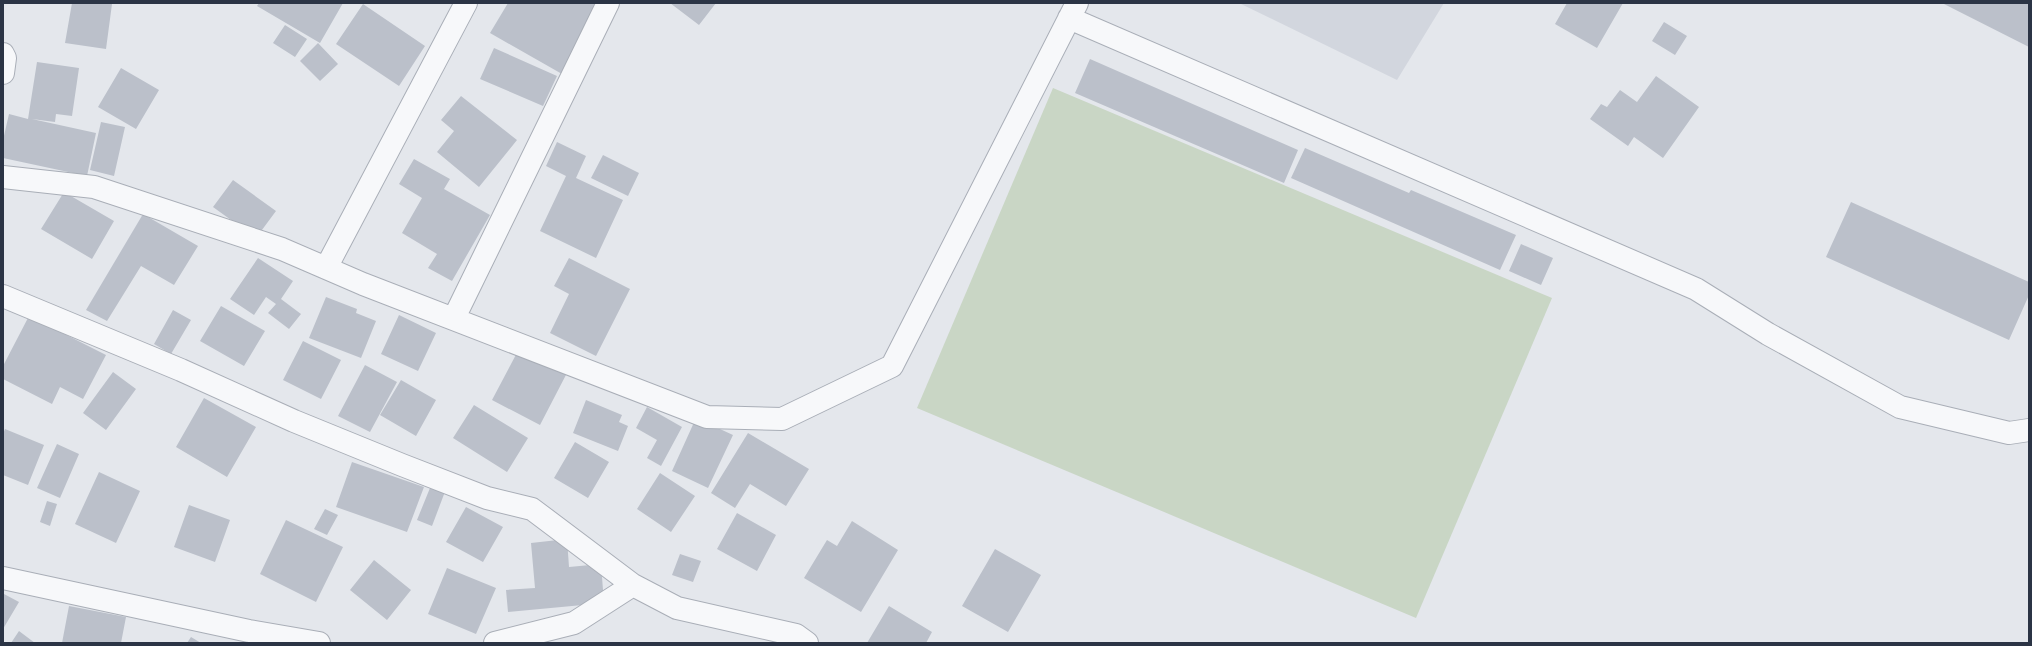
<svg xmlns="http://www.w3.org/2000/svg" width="2032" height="646" viewBox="0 0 2032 646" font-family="'DejaVu Sans',sans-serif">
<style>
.built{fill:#d2d6de}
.green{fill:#c9d6c5}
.building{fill:#bbc0ca}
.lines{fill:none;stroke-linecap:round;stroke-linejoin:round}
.minor-casing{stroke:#a9aeb7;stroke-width:24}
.minor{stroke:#f7f8fa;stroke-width:22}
</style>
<rect width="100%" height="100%" fill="#e4e7ec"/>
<path class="built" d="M1239,3h205l-47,77z"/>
<path class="green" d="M1053,88l499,210 -136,320 -499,-210z"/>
<path class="building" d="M72,3l40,1 -6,45 -41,-6z
M259,3h84l-23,40 -63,-37z
M508,3h95l-41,71 -72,-41z
M670,3h46l-17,22z
M1567,3h56l-26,45 -42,-24z
M1942,3h87v44z
M363,4l62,42 -26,40 -63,-42z
M1664,22l23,14 -12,19 -23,-14z
M285,25l22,14 -12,18 -22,-14z
M318,43l20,21 -18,17 -20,-20z
M494,48l63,28 -14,30 -63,-27z
M1090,59l208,91 -14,33 -209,-90z
M37,62l42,6 -7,48 -16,-2 -1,8 -23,-3 64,14 -9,43 -84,-18v-18l6,-26 19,5z
M121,68l38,22 -23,39 -38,-22z
M1656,76l43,31 -36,51 -29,-21 -6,9 -38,-27 11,-15 6,3 13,-17 17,12z
M461,96l56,44 -38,47 -42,-35 17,-21 -13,-11z
M101,122l24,5 -11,49 -24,-6z
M557,142l29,14 -10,22 47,22 -27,58 -56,-27 26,-55 -20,-10z
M1305,148l104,45 2,-3 105,45 -16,35 -209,-92z
M603,155l36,18 -11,23 -37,-18z
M414,159l36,20 -6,10 46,26 -38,66 -24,-13 9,-14 -35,-21 20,-35 -23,-14z
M233,180l43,31 -20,27 -43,-31z
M64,192l50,29 -22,38 -51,-30z
M1851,202l178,80v13l-20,45 -183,-83z
M143,214l55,32 -24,39 -33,-19 -34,55 -21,-11z
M1521,244l32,14 -12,27 -32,-14z
M258,258l35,23 -12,18 20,15 -12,15 -21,-16 8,-9 -10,-7 -12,18 -24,-16z
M569,258l61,31 -34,67 -46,-23 19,-39 -15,-8z
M326,297l31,12 -1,4 20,8 -15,37 -52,-20z
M221,306l44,25 -21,35 -44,-25z
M173,310l18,10 -20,34 -17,-10z
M399,315l37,18 -18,38 -37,-17z
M29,316l77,39 -23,44 -23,-12 -8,17 -49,-25v-13z
M303,341l38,19 -20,39 -38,-19z
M520,347l48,24 -28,54 -48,-25z
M365,365l32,17 -27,50 -32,-16z
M113,372l23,17 -30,41 -23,-17z
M401,380l35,20 -20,36 -36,-21z
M204,398l52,29 -29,50 -51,-30z
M586,400l36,15 -3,7 9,4 -10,25 -45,-18z
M474,405l54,33 -21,34 -54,-34z
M647,407l35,20 -21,39 -14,-8 10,-18 -21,-12z
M696,418l37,17 -25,53 -36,-17z
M5,429l39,16 -16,40 -25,-10v-41z
M748,433l61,36 -23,37 -36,-22 -15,24 -24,-15z
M575,442l34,20 -21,36 -34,-20z
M57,444l22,10 -19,44 -23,-10z
M352,462l72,25 -17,45 -71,-25z
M99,472l41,19 -24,52 -41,-19z
M660,473l35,23 -24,36 -34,-23z
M432,483l14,6 -14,37 -15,-6z
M47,501l10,3 -7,22 -10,-4z
M189,505l41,15 -15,42 -41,-15z
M466,507l37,20 -20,35 -37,-20z
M325,509l13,6 -11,20 -13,-6z
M737,513l39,22 -19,36 -40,-22z
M286,520l57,27 -27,55 -56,-28z
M852,521l46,29 -37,62 -57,-34 23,-38 10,6z
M567,539l2,28 32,-3 3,39 -96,9 -2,-22 29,-2 -4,-45z
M995,549l46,26 -33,57 -46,-26z
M680,554l21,7 -8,21 -21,-7z
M374,560l37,30 -24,30 -37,-30z
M447,568l49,20 -20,46 -48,-20z
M4,594l15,8 -16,27v-34z
M69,606l57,11 -5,26h-59z
M889,606l43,26 -6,11h-59z
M19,631l16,12h-24z
M191,637l10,6h-14z"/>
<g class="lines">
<g class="minor-casing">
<path id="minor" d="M1069,18l627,271 72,45 132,73 109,26 20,-3
M3,54l2,4 -2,15
M3,177l91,10 188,62 81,35 344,133 75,2 110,-53 185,-363
M326,268l140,-265
M3,296l178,74 113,51 108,44 85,33 45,11 101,76 -59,38 -79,20
M454,318l154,-315
M3,578l246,53 70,12
M633,585l44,23 119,27 11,8"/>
</g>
<use href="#minor" class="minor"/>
</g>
<rect width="2032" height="646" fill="none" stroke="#2b3445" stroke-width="8"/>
</svg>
